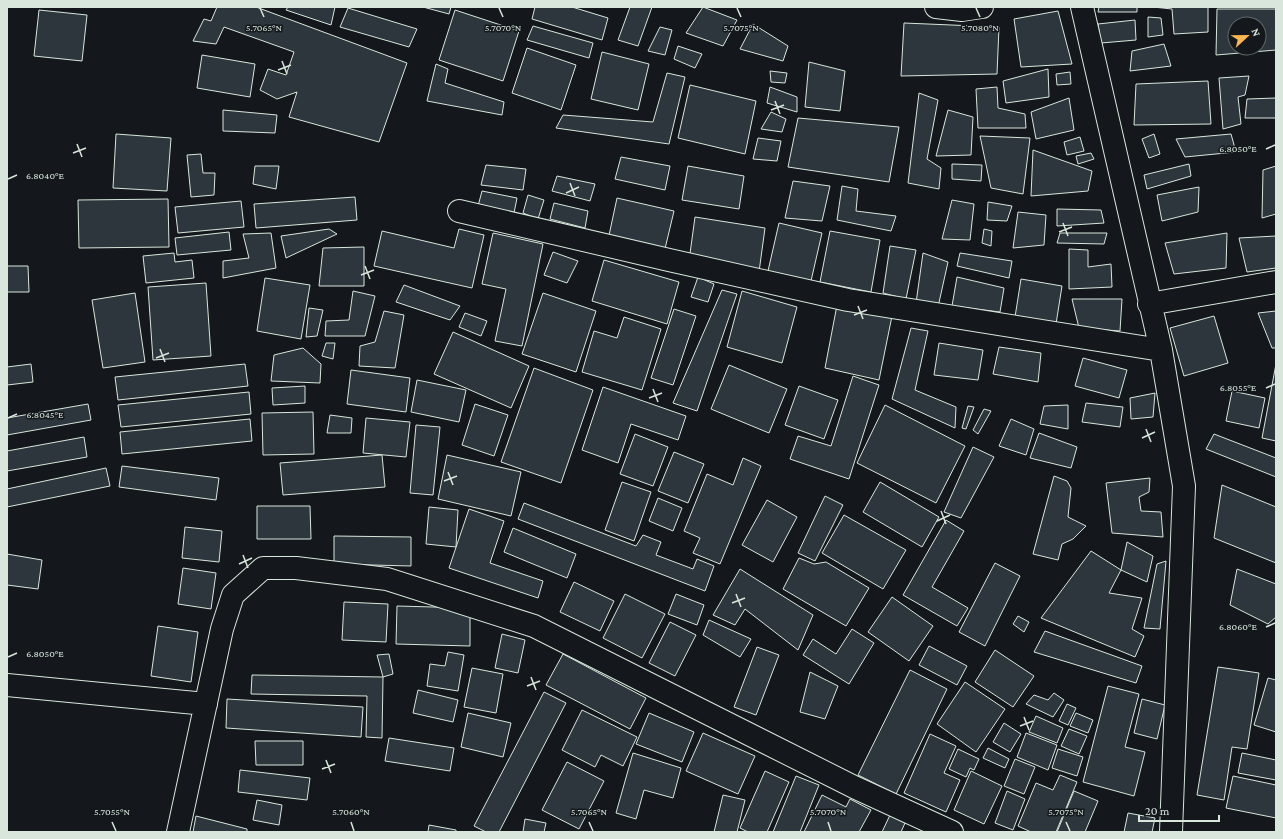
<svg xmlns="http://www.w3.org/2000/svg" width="1283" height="839" viewBox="0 0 1283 839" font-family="'Crimson Pro',serif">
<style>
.building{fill:#2c363c;stroke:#d8e6dc;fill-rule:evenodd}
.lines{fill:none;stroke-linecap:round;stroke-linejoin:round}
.minor-casing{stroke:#d8e6dc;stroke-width:24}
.minor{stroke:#14181c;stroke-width:22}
.ticks{fill:none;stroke:#d8e6dc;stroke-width:1.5}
.ticks-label{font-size:10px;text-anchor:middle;fill:#d8e6dc;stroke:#14181c;stroke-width:3;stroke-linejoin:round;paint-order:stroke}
</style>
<rect width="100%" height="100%" fill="#14181c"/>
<path class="building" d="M217,7h39l151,56 -28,79 -90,-25 8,-25 -20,7 -17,-9 8,-21 18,6 8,-23 -70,-25 -8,17 -23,-3 11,-22 7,2z
M288,7h47l-4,18 -45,-15z
M423,7h28l-2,7z
M535,7h37l36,11 -6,22 -70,-21z
M630,7h22l-14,39 -20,-6z
M703,7l34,13 -14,26 -37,-13z
M1099,7h38v5h-39z
M1153,7h55v25l-34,2 -2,-25z
M348,8l69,21 -8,18 -69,-20z
M1217,9h59v41l-60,5zM1235,24h24v24h-24z
M39,10l48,5 -5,46 -48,-5z
M455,10l64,21 -16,50 -64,-21z
M1058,11l14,53 -51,3 -7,-48z
M1148,17l13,1 2,17 -15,2z
M1135,20l1,20 -35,3 -3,-19z
M904,23l95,4 -2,47 -96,2z
M753,24l35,22 -5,15 -43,-12z
M533,26l60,17 -4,15 -62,-18z
M660,27l12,3 -7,25 -17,-4z
M1164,44l7,22 -41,5 2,-20z
M678,46l24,8 -7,14 -21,-9z
M527,48l49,17 -15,45 -49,-17z
M602,52l47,12 -11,46 -47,-11z
M202,55l53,9 -5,33 -53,-9z
M809,62l36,9 -5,40 -35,-4z
M436,64l12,5 -3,14 59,19 -2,13 -75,-14z
M1048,69l1,28 -43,6 -3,-22z
M770,71l17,2 -2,10 -14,-1z
M1070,72l1,12 -14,1 -1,-11z
M667,73l18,4 -16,67 -113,-16 7,-13 90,7z
M1249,76l-4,19 -7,2 3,27 -18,5 -4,-51z
M1208,81l3,43 -77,1 2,-41z
M690,85l66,16 -11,53 -67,-16z
M770,87l27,10v15l-30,-9z
M997,87l1,21 27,6 1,14h-48l-2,-39z
M919,93l19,7 -11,59 14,9 -2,21 -31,-6z
M1069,98l5,32 -38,9 -5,-27z
M1276,98v20h-31l2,-19z
M223,110l54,5 -2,18 -52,-2z
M948,110l25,7 -2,38 -35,1z
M771,112l15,7 -4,13 -21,-3z
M798,118l101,9 -10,55 -101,-15z
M116,134l55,4 -4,53 -54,-3z
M1154,134l6,20 -11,4 -7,-19z
M1231,134l5,18 -51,5 -9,-18z
M980,136l50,2 -7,56 -32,-6z
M1080,137l4,14 -17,4 -3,-13z
M758,138l23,3 -4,20 -24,-2z
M1033,150l59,21 -4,20 -57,5z
M1091,153l3,6 -16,5 -2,-8z
M201,154l2,19h12l-1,22 -23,2 -4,-42z
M621,157l49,9 -5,24 -50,-11z
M952,164l30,1 -1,16 -29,-2z
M1189,164l2,12 -44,13 -3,-14z
M486,165l40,4 -3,21 -42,-5z
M255,166h24l-3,23 -23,-5z
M688,166l56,10 -5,33 -57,-9z
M1276,166v48l-14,4 1,-48z
M557,176l38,8 -5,17 -38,-10z
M793,181l37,5 -8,35 -37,-3z
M842,186l16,3 -2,22 40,5 -5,15 -54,-11z
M1199,187l-1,25 -36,9 -5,-26z
M482,191l35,7 -3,15 -36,-7z
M528,195l16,5 -6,19 -15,-6z
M355,197l2,23 -101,8 -2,-24z
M617,198l57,13 -10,42 -56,-13z
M168,199l1,48 -90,1 -1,-48z
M952,200l22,4 -4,36 -28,-1z
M241,201l3,26 -66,6 -3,-26z
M988,202l24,4 -5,15 -20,-1z
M554,203l34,8 -3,17 -35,-9z
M1057,209l44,1 3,13 -47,3z
M1018,212l28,3 -2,30 -31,3z
M695,217l70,11 -6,44 -70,-11z
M779,223l43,10 -11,48 -43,-10z
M329,229l8,5 -51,24 -5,-22z
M459,229l25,6 -12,53 -98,-22 8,-35 72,17z
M984,229l8,2 -1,15 -9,-3z
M830,231l50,9 -9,52 -51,-10z
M229,232l2,18 -54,5 -2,-17z
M271,233l5,35 -53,10v-17l26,-3 -6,-24z
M493,233l50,11 -21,102 -27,-5 11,-52 -24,-5z
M1060,233h47l-3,11 -47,-1z
M1227,233l-1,35 -52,6 -9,-31z
M1276,236v32l-29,4 -8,-34z
M890,246l26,4 -10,49 -23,-6z
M364,247v39h-45l4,-38z
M1069,249l19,1v17l23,-3 1,23 -43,2z
M553,252l25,9 -11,22 -23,-8z
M174,253l1,9 17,-2 2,18 -48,5 -3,-27z
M923,253l25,9 -10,45 -22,-4z
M960,253l52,8 -3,17 -52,-12z
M604,260l75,22 -12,42 -75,-23z
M7,266h21l1,26h-22z
M698,277l16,7 -6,18 -17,-5z
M957,277l47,11 -4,24 -48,-6z
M265,278l45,7 -9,54 -44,-8z
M1021,279l41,7 -6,38 -41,-7z
M206,283l5,73 -58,4 -5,-73z
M404,285l56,21 -10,14 -54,-18z
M722,290l15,4 -40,117 -24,-8z
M353,291l22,5 -10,40h-40l1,-15 23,-1z
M742,291l55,16 -15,56 -55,-16z
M135,293l10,69 -42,6 -11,-68z
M543,293l53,18 -20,61 -54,-18z
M1072,299h50l-2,32 -41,-3z
M837,305l55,11 -13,64 -54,-12z
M309,308l14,2 -6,26 -11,1z
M674,309l22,7 -23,69 -22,-7z
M384,311l20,4 -9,53 -36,-2 1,-20 15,-4z
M1276,311v37h-4l-14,-35z
M465,313l22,8 -6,15 -22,-9z
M1214,316l14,47 -44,13 -14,-48z
M624,317l37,12 -19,61 -60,-18 12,-41 23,7z
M911,328l17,3 -13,59 41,17 -1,21 -63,-29z
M453,332l76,34 -18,42 -77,-34z
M326,343h9l-2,16 -11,-3z
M939,343l44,7 -5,30 -44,-5z
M999,347l42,6 -3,29 -45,-8z
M303,348l18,16 -1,19 -49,-2 3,-26z
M1083,358l44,12 -8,28 -44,-12z
M31,364l2,18 -26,3v-18z
M245,364l3,22 -130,14 -3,-23z
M1276,364v77l-14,-3z
M729,365l58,24 -18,44 -58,-24z
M534,368l59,22 -32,93 -60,-21z
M351,370l59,8 -4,34 -59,-8z
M853,376l26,9 -30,94 -59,-20 8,-23 33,10z
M417,380l49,10 -7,32 -48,-10z
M305,386v17l-32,2 -1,-17z
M799,386l39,14 -14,39 -39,-14z
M603,387l83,29 -8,24 -47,-16 -13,39 -36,-13z
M1232,391l33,7 -6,30 -33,-7z
M249,392l2,22 -130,13 -3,-22z
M1155,393l-2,24 -22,2 -1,-21z
M1086,403l37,4 -3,20 -38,-5z
M88,404l3,16 -84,15v-17z
M475,404l33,11 -14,41 -32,-11z
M885,405l80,41 -29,57 -79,-40z
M1068,405v24l-28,-5 4,-18z
M968,406l6,1 -8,22 -4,-1z
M984,409l7,2 -13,23 -5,-4z
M313,412l1,42 -51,1 -1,-42z
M330,415l22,3 -1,15h-24z
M366,418l44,4 -4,35 -43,-4z
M250,419l2,22 -130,13 -2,-22z
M1011,419l23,10 -8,26 -27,-9z
M416,425l24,2 -7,68 -23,-2z
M1039,433l38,14 -6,21 -41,-10z
M635,434l33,13 -15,39 -33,-12z
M1214,434l62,24v19l-70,-28z
M84,437l3,20 -80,14v-20z
M973,447l21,10 -33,61 -17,-6z
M674,452l30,12 -16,39 -30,-12z
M382,455l3,32 -102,8 -3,-32z
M447,455l74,17 -10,44 -73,-17z
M743,458l18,8 -41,98 -27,-11 7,-15 -16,-7 23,-57 26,11z
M122,466l97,12 -3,22 -97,-13z
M106,468l4,18 -103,21v-18z
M1054,476l13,5 4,7 -3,29 18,9 -13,13 -11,5 -4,16 -25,-6z
M1150,478l-1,14 -10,5 2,14 20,1 2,25 -51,-4 -6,-50z
M622,482l29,10 -17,49 -29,-11z
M880,482l59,35 -17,30 -59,-35z
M1222,485l54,22v56l-62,-25z
M825,496l18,9 -28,56 -17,-8z
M658,498l24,10 -9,23 -24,-10z
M767,500l30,17 -24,45 -31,-17z
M524,503l112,43 7,-11 18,7 -5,13 37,14 4,-10 17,7 -9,25 -187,-72z
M257,506h53l1,33h-54z
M429,507l29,3 -2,37 -30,-3z
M469,509l35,12 -14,42 53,18 -5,17 -89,-30z
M844,515l62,35 -23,39 -61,-36z
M946,520l18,11 -32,56 36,21 -11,18 -54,-31z
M185,527l37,4 -3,31 -37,-4z
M513,528l63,26 -9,24 -63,-26z
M334,536l77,1v29l-77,-2z
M1127,542l26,14 -6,26 -26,-12z
M1091,551l30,19 -12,23 33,5 -10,31 12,7 -9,21 -94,-39z
M7,554l35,6 -4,29 -31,-4z
M799,558l15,6 12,-2 43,26 -23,38 -63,-37z
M1166,561l-6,68 -16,-1 13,-64z
M995,563l25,13 -35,70 -26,-14z
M183,568l33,5 -5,36 -33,-5z
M740,569l73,46 -15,35 -53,-41 -10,16 -22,-10z
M1237,569l39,15v33l-8,7 -38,-19z
M574,582l40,19 -14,30 -40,-19z
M625,594l40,20 -23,44 -39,-20z
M676,594l28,11 -7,20 -29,-11z
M892,597l41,29 -24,35 -41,-29z
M344,602l44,2 -2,38 -44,-2z
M397,606l73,2v38l-74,-2z
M1018,616l11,6 -5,10 -11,-8z
M709,620l42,19 -11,18 -37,-22z
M670,622l26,13 -21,41 -26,-13z
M158,626l40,6 -7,50 -40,-6z
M852,629l22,14 -25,41 -46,-29 10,-16 23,15z
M1045,631l97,35 -6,17 -102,-31z
M502,634l23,6 -7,33 -23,-5z
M929,646l38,20 -10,19 -38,-20z
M757,647l22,8 -23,60 -22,-8z
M995,650l39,26 -21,31 -38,-25z
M448,652l16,3 -6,36 -31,-5 3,-22 15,2z
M389,654l4,20 -10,3 -6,-22z
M563,654l83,44 -16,31 -84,-44z
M1218,667l41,6 -12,76 -15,-2 -8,53 -27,-5z
M472,668l31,6 -7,39 -32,-6z
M910,670l37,19 -51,105 -38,-19z
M810,672l28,14 -13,33 -25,-7z
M252,675l131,2 -1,61 -16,-1 1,-41 -116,-2z
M1268,678l8,2v52l-22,-7z
M965,682l40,27 -29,43 -39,-28z
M1108,686l31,8 -14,53 20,5 -11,44 -51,-14z
M418,690l40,10 -5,22 -40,-9z
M544,692l22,11 -67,129h-13l-12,-6z
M1054,693l10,7 -11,17 -27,-13 8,-9 14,5z
M227,699l136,8 -2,30 -135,-9z
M1142,699l23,6 -8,34 -23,-6z
M1067,704l9,4 -8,17 -9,-4z
M582,710l55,27 -14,29 -22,-11 -6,12 -33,-17z
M468,713l43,10 -8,34 -42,-10z
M649,713l45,19 -12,30 -46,-18z
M1076,713l17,7 -5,13 -18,-7z
M1036,716l27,12 -6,15 -28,-11z
M1004,723l17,11 -11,18 -17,-10z
M1069,729l18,7 -8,18 -18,-8z
M703,733l52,23 -17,38 -52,-23z
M1026,733l31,12 -9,25 -31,-13z
M930,734l26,12 -12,27 16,7 -14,32 -42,-19z
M389,738l65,10 -4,23 -65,-10z
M255,741h48v24h-47z
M988,748l21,11 -4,9 -22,-10z
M958,749l21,10 -5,11 -4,-2 -4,9 -17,-8z
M1058,749l25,8 -6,19 -25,-8z
M633,753l48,15 -8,30 -29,-8 -8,29 -20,-6z
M1242,753l34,7v20l-38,-7z
M1015,759l20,8 -11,27 -20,-8z
M567,762l37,19 -25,48 -37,-19z
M240,770l70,8 -3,22 -69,-8z
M765,771l24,11 -22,50h-19l-8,-4z
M971,771l31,15 -18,38 -30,-14z
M1060,775l17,7 -21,50h-25l-13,-6 18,-43 17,7z
M796,776l23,9 -19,47h-27z
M1233,776l43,9v33l-50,-10z
M1007,791l18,8 -12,31 -18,-7z
M1074,791l24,10 -13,31h-28z
M723,795l22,5 -8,32h-23z
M822,795l24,12 4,-8 21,11 -12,22h-55z
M257,800l25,5 -3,20 -26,-5z
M1128,813l27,5 -3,14h-28z
M890,815l15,8 -4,9h-19z
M196,816l51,13v3h-54z
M525,819l21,4 -2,9h-21z
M429,825l27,5v2h-28z"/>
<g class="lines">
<g class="minor-casing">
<path id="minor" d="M936,7l26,3 20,-3
M1082,7l79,343 23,136 -13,346
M459,211l210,49 179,40 313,50
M1149,304l127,-22
M7,685l199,19
M178,832l44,-203 11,-34 30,-27h33l91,11 147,47 320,161 98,45"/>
</g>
<use href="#minor" class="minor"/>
</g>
<path class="ticks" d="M260,8l4,9M499,8l4,9M737,8l4,9M976,8l4,9M282,61l5,13M278,70l13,-5M775,101l5,13M771,110l13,-5M77,144l5,13M1266,149l9,-4M73,153l13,-5M8,179l9,-4M570,183l5,13M566,193l13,-6M1063,223l5,13M1059,232l13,-5M365,266l5,13M361,275l13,-5M858,306l5,13M854,315l13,-5M160,349l5,13M156,358l13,-5M1266,388l9,-4M653,389l5,13M649,398l13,-5M8,418l9,-4M1146,429l5,13M1142,438l13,-6M448,472l5,13M444,481l13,-5M941,511l5,13M937,521l13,-6M243,555l5,13M239,564l13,-6M736,594l5,13M732,603l13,-5M1266,627l9,-4M8,657l9,-4M531,677l5,13M527,686l13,-5M1024,717l5,13M1020,726l13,-5M326,760l5,13M322,769l13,-5M112,822l4,9M351,822l3,9M589,822l4,9M828,822l3,9M1066,822l4,9"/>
<g class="ticks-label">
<text x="980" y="31">5.7080°N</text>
<text x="264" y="31">5.7065°N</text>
<text x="503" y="31">5.7070°N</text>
<text x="741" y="31">5.7075°N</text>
<text x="1238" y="152">6.8050°E</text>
<text x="45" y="179">6.8040°E</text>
<text x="1238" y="391">6.8055°E</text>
<text x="45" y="418">6.8045°E</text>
<text x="1238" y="630">6.8060°E</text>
<text x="45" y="657">6.8050°E</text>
<text x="112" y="815">5.7055°N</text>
<text x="351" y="815">5.7060°N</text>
<text x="589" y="815">5.7065°N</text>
<text x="828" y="815">5.7070°N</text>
<text x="1066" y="815">5.7075°N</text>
</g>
<rect width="1283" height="839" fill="none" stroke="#d8e6dc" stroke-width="16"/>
<g transform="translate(1247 36) rotate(68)"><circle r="19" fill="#14181c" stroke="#626a69"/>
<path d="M0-3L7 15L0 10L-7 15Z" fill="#ffb74d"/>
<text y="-6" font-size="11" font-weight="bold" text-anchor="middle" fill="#d8e6dc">N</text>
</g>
<path d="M1139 815v6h80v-6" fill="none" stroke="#d8e6dc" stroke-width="2"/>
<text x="1145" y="815" font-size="12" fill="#d8e6dc" stroke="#14181c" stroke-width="3" paint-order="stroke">20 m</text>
</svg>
